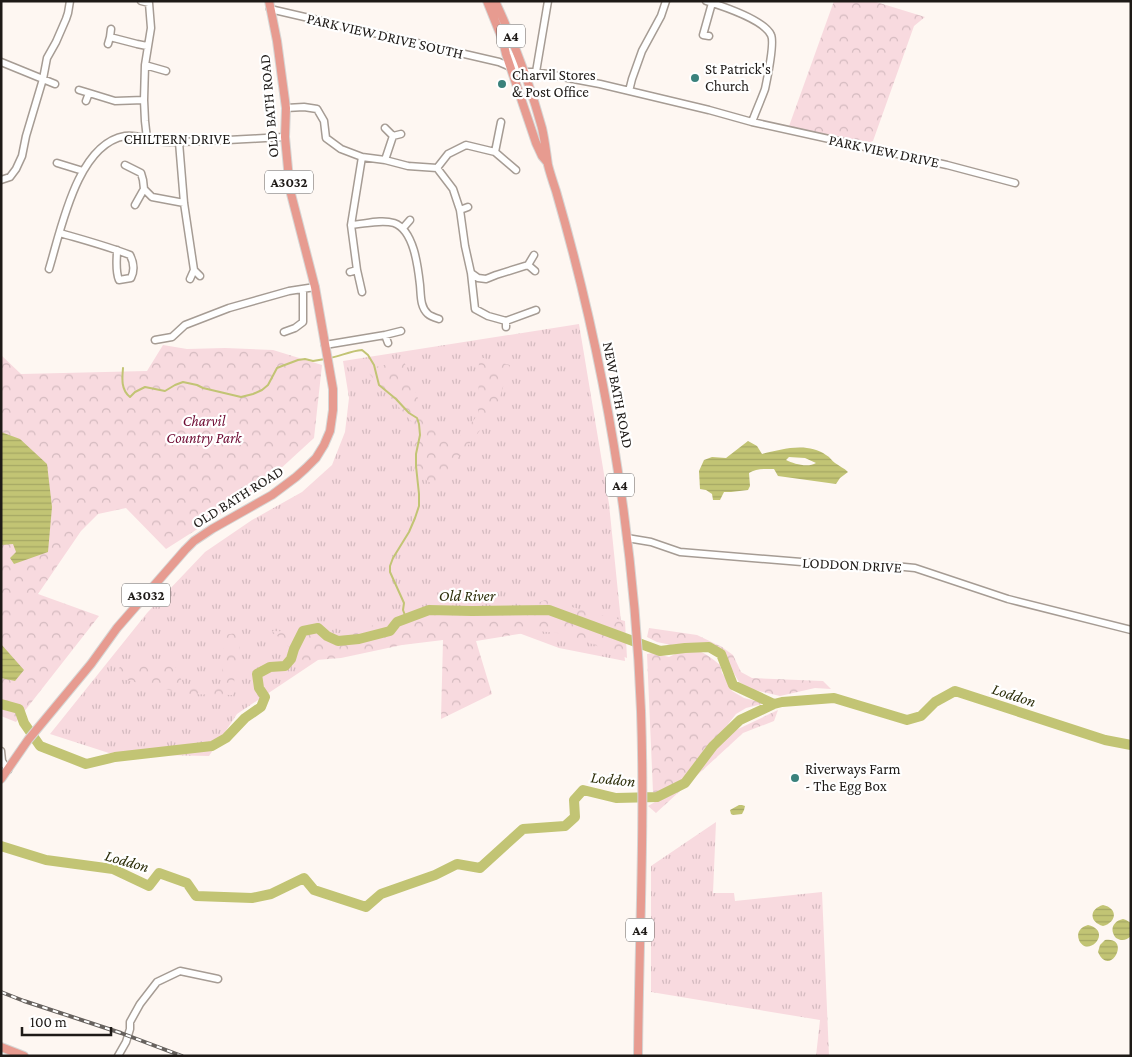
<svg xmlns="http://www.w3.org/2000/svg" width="1132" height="1057" viewBox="0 0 1132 1057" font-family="'Crimson Pro',serif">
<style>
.grass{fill:url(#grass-tufts)}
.forest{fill:url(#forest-crowns)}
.water{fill:url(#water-rules);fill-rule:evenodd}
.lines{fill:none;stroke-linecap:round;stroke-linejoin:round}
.stream{stroke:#c2c474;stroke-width:2}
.river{stroke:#c2c474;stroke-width:10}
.minor-casing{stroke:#a69c94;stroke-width:9}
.major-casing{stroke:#d6d6d5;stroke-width:10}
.minor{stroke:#fff;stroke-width:6}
.major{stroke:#e79b90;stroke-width:8}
.rail-casing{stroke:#67625e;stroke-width:4}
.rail{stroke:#fff;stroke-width:2;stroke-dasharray:5.5;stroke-linecap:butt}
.poi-dot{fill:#3a827c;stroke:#fff;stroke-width:2}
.labels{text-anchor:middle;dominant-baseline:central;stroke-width:4.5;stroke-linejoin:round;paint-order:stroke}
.shield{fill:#fff;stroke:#625f5d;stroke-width:1}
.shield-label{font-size:14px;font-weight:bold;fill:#1e1a17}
.street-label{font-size:15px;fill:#1e1a17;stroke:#fff}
.poi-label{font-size:15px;fill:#1e1a17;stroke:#fff;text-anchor:start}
.park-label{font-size:15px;font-style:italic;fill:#6e0a32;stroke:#fff}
.water-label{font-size:16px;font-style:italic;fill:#2d2e0a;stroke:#fff}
</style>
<defs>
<pattern id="grass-tufts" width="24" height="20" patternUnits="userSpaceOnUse" patternTransform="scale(1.25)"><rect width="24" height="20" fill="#f8dadf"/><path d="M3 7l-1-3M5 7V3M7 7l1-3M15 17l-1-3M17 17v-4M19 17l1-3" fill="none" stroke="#d4babf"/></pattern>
<pattern id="forest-crowns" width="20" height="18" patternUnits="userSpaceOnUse" patternTransform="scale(1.25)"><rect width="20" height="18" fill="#f8dadf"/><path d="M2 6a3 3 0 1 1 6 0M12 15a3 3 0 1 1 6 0" fill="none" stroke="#d4babf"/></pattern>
<pattern id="water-rules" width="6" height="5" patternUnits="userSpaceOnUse" patternTransform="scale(1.25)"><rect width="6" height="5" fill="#c2c474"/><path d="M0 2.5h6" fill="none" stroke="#a6a864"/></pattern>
</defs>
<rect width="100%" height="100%" fill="#fef7f2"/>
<path class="grass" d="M579,324l30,180 16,157 -66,-13 -51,-19 -184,27 -87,58 -28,42 -97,-2 -62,-20 97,-121 58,-61 47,-32 50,-28 30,-27 13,-33 4,-34 -6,-37z
M716,822l-3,71h21l1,8 87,-9 7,164h-13l4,-36 -169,-28v-126z"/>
<path class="forest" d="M834,1h39l52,16 -11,9 -41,115 -10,3 -75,-15z
M163,345l24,4 38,-1 48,2 49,15 -8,73 -60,55 -88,56 -40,-41 -28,6 -17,17 -43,63 61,22 -83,106 -15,-6v-361l20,19 126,-3z
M479,357l31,8 -15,47 -60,74 -21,-14 -1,-49 -48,-54 39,-8 19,51 32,30 23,-27z
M545,600l80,21 2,37 -60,-24 -30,-3 -61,10 16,53 -51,25 2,-79 -41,5 -61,13 -37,3 -32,-30 69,2 51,-12 45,-17 79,8z
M649,628l48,7 25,12 11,8 8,17 11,6 71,3 8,8 -16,-1 -35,8 -30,-7 -11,-7 -17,-29 -12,-8 -10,-2 -29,2 -14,-3 -10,-5z
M242,632l-10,63 -46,-1 -73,-17 11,-16 51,5 10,22 37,-4 2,-49z
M693,649c11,3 19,9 27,16l2,8 3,4 7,14 12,7 16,4 2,2 -16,4 -10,6 -52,67 -28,13 -3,-2 -6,-138 6,-1 16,4 6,-3z
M778,710l-4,11 -31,12 -87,80 -8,-7 42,-24 21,-30 25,-22z"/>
<path class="water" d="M1,432l19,7 27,25 5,43 -4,45 -34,12 -4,-6 6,-6 -3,-8 -12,1z
M748,441l9,5 5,8c20,-5 46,-12 64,1 4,2 6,6 9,8 4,3 9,5 13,9l-8,6 -4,6 -58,-8 -4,-7c-8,0 -18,-1 -25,4l1,13 -2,4 -17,2h-7l-4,8h-7l-1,-6 -6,-4 -6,-1 -1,-18 5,-11 8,-3 14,1zM789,457l16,1 11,5c-8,5 -22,1 -30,-3z
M1,644l23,26 -9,11 -14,-3z
M739,805h3l3,1 -1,4 -2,4 -9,1 -2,-1 -1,-4z
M1103,905c15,3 14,17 0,21 -14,-4 -14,-17 0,-21z
M1123,919l3,1 5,3v13c-5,5 -10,5 -15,2 -7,-8 -3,-17 7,-19z
M1088,925c26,6 -1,34 -9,15 -3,-8 2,-13 9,-15z
M1105,940c27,-4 5,39 -7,12l2,-7z"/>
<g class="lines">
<path class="stream" d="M330,358c11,-2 20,-7 32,-8l6,5 6,10 5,20 17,14 13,14 8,5 2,6 1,11 -4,19v12l3,28v12l-4,12 -6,14 -16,26 -3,8v6l14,31 -1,7 3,8
M123,368c-1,11 -2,22 7,29l5,-5 10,-5 20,4 10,-6 8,-3 14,3 6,3 38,9 12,-3 9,-4 6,-5 9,-17 5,-2 16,-6 7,-1 8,2 12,-2"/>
<path class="river" d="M1,704l18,5 5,14 16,23 46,18 29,-7 97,-11 14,-8 19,-20 16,-11 4,-10 -6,-9 -2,-14 13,-7 15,-1 6,-7 3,-10 9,-18 15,-3 9,8 11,5 21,-2 31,-8 7,-9 32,-12 43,1 77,-1 111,41 25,-3 24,-1 12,7 12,31 41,19
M1,846l45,14 67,9 36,17 10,-13 28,10 9,13 56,2 19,-4 33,-16 10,12 52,17 15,-13 54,-19 22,-11 23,4 43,-39 42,-3 10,-9 -1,-17 9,-10 33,8 41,-1 28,-14 28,-37 27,-26 34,-16 8,-2 52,-4 73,22 14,-4 14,-14 20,-11 150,49 26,5"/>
<g class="minor-casing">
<path id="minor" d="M141,1l8,2 2,25 -6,37 -1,35 1,21 2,18
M706,1c16,5 58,19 65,34 4,8 -4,44 -6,54 -4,11 -9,22 -13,33
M270,9l229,53 23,10h14l64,12 109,26 43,12 195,43 68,18
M709,36l-6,-1 9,-32
M110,37l1,-8
M108,44l2,-7 27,7 10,2
M507,49l6,11 10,11
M1,62l54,22
M145,65l21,6
M536,72l12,-71
M79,90l10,3
M629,91l3,-12 10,-28 19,-35 5,-15
M86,101l3,-8 26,8 29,-1
M286,108l18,-1 13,2 7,12 2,17 15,11 21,8 23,3 23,6 29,2 11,-14 18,-9 29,7 21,18
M385,128l8,8
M179,142l5,61 10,67 6,6
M495,152l6,-30
M362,157l-11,68 6,45 5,22
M385,160l8,-24 8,-2
M57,163l26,8
M125,165l16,8 2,7 1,9 8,8 32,6
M437,168l16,21 7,21 5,36 6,27
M1,180l9,-3 6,-8 6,-13 4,-20 17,-57 4,-21 9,-16 10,-23 2,-6 2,-12
M135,205l9,-16
M460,210l8,-3
M351,225c14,-1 30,-6 43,-2 20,7 24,44 26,62 1,10 0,22 8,29 2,2 8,4 11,5
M403,228l7,-8
M60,233c24,7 47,13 70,22 4,8 5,15 1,23l-12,2c-4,-10 -2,-20 -2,-30
M528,265l6,-10
M49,269c12,-39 28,-125 76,-133 14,-2 28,6 42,6 39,0 79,-3 118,-5
M350,272l7,-2
M190,279l4,-9
M506,321l30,-11
M506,327v-6l-18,-5 -13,-7 -4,-36 7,5 8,1 10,-4 32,-10 7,6
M284,332l11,-4 8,-6v-33
M385,335l3,8
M155,340l17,-3 13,-12 44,-17 60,-17 26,-4
M325,345l60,-10 16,-4
M627,538l24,4 29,10 170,14h44l21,2 93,31 123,31
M1,751l1,10 6,9
M118,1056l8,-14 4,-13v-7l10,-18 17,-22 23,-11 38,8"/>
</g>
<g class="major-casing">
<path id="major" d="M487,1l16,40 3,13 30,89 6,13 5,6
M495,1c19,41 35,83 47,127 3,13 4,24 6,37 2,8 5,17 8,26 49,169 78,343 85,520 4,115 -2,230 -3,345
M1,779l27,-39 63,-76 26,-36 68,-78 9,-9 18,-12 60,-34 24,-18 10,-9 10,-10 8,-13 6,-14 3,-21v-21l-18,-102 -25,-97 -5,-53 1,-29 -9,-67 -8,-40
M1,1047l23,9"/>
</g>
<use href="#minor" class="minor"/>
<use href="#major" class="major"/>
<g class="rail-casing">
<path id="rail" d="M1,992l23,9 97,32 61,23"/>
</g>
<use href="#rail" class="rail"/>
</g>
<g class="poi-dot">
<circle cx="695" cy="78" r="5"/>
<circle cx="502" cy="84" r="5"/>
<circle cx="795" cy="778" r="5"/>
</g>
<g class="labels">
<g class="shield">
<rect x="497" y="24.5" width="28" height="23" rx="4"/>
<rect x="265" y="170.5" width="48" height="23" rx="4"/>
<rect x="606" y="473.5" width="28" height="23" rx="4"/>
<rect x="122" y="583.5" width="48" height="23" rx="4"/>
<rect x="626" y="918.5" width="28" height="23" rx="4"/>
</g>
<g class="shield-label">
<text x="511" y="36">A4</text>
<text x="289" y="182">A3032</text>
<text x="620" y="485">A4</text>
<text x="146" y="595">A3032</text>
<text x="640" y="930">A4</text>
</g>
<g class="street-label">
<text transform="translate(385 36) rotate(13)">PARK VIEW DRIVE SOUTH</text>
<text transform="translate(269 106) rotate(-95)">OLD BATH ROAD</text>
<text x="177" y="139">CHILTERN DRIVE</text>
<text transform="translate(884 151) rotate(12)">PARK VIEW DRIVE</text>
<text transform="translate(618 395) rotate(79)">NEW BATH ROAD</text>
<text transform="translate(238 497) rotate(-32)">OLD BATH ROAD</text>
<text transform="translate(852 565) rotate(3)">LODDON DRIVE</text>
</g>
<g class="poi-label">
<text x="705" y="69">St Patrick's<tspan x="705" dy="17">Church</tspan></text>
<text x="512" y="75">Charvil Stores<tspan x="512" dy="17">&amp; Post Office</tspan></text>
<text x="805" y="769">Riverways Farm<tspan x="805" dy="17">- The Egg Box</tspan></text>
</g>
<g class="park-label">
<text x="204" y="421">Charvil<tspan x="204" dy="17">Country Park</tspan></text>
</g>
<g class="water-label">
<text x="467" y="595">Old River</text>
<text transform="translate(1014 695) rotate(18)">Loddon</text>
<text transform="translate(613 779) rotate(6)">Loddon</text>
<text transform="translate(127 861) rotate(16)">Loddon</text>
</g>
</g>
<rect width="1132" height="1057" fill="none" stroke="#1e1a17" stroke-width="5"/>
<path d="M22 1027v8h89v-8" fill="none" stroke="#1e1a17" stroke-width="2.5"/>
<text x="30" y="1027" font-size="15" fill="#1e1a17" stroke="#ffffff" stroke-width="4" paint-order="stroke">100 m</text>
</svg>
